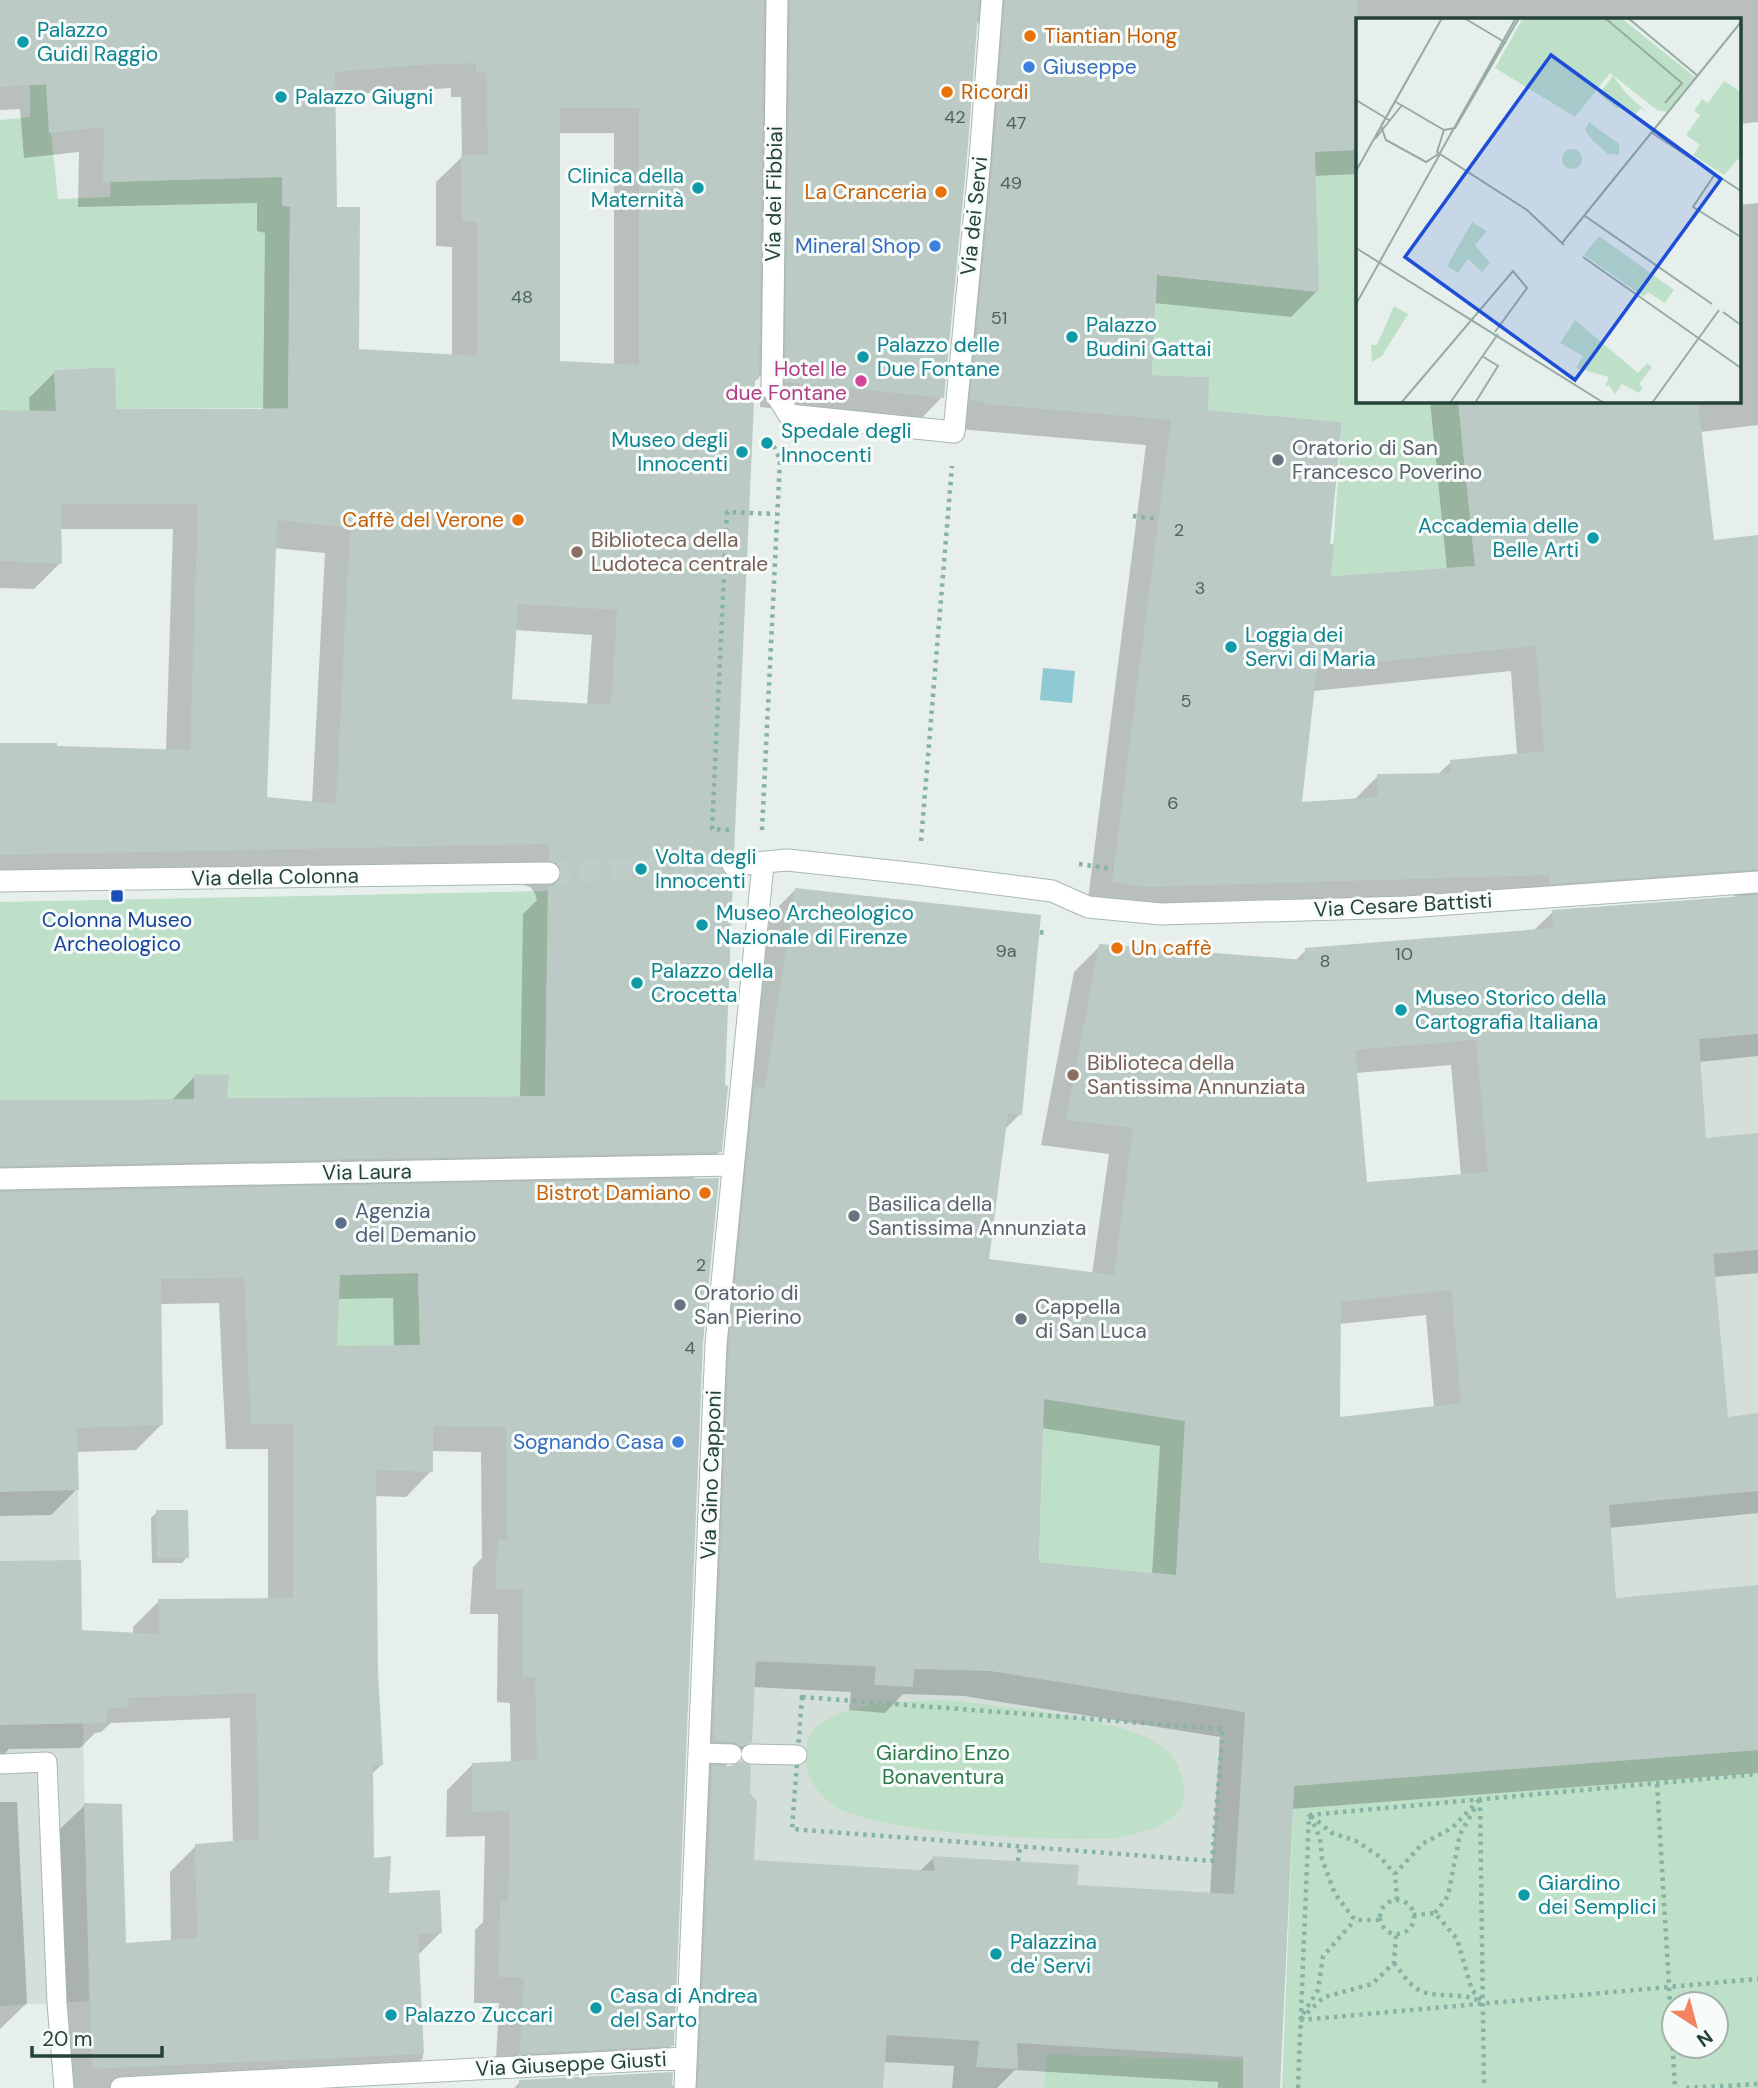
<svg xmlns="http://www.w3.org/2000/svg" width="1758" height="2088" viewBox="0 0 1758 2088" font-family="'DM Sans',sans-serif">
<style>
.built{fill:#d4dfda}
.green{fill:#bfe0c8;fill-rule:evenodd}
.water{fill:#8ec9d4}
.shadow{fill:#0003;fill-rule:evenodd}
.building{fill:#bbcac4;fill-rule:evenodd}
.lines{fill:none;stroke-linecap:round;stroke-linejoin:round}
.street-tunnel{stroke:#bfccc8;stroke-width:21;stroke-dasharray:21 10;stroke-linecap:butt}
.lane-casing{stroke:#a8b8b2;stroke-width:21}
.street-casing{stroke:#a8b8b2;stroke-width:23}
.path{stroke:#86b3a5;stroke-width:4.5;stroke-dasharray:3.5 5;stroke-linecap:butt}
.lane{stroke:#fff;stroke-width:19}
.street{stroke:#fff;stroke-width:21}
.food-dot{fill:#e8710a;stroke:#f7fbf9;stroke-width:2.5}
.culture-dot{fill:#0f9aa8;stroke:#f7fbf9;stroke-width:2.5}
.shop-dot{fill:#3f7fe0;stroke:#f7fbf9;stroke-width:2.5}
.hotel-dot{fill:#d1479c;stroke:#f7fbf9;stroke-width:2.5}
.worship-dot{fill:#6b7280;stroke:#f7fbf9;stroke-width:2.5}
.education-dot{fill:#8d6e63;stroke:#f7fbf9;stroke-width:2.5}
.transit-dot{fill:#1a4fb4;stroke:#f7fbf9;stroke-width:2.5}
.service-dot{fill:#5c6f8a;stroke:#f7fbf9;stroke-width:2.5}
.labels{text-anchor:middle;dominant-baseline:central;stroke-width:6;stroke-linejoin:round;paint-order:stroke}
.number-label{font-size:18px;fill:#4a645c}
.culture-label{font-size:21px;fill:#0d838f;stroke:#f7fbf9;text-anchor:start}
.food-label{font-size:21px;fill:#c56008;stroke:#f7fbf9;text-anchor:start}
.shop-label{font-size:21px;fill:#366cbe;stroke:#f7fbf9;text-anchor:end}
.street-label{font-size:21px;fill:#24423a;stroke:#f7fbf9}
.hotel-label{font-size:21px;fill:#b23c85;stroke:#f7fbf9;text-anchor:end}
.worship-label{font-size:21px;fill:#5b616d;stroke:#f7fbf9;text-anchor:start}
.education-label{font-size:21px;fill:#785e54;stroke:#f7fbf9;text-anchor:start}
.transit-label{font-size:21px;fill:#164399;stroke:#f7fbf9}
.service-label{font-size:21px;fill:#4e5e75;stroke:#f7fbf9;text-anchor:start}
.park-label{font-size:21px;fill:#2d7a4b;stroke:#f7fbf9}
.inset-road{fill:none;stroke:#98aaa4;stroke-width:2}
.view{fill:#1d4ed8;fill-opacity:0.15;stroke:#1d4ed8;stroke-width:3.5}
.inset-edge{fill:none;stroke:#24423a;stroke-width:3.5}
</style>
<rect width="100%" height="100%" fill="#e6efeb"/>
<path class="built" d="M1758,911v839l-464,36 -14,302h-578l30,-334 1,-21 -13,-73 271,11 254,41 470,-433 -16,-240 22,-2z
M75,1350l14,651 -89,5v-652z"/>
<path class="green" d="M30,85h16l12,114 52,-2 1,-15 171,-5v28l8,2 -2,201 -172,1 -2,-42 -60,3 2,42 -56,-2v-290l30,-3z
M1357,148v253h101l17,165 -144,10 11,-154 -134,-12v-33l-56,-2 5,-100 161,17 -3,-141z
M548,891l-3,205 -318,2 1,-23h-34v24l-194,1v-198z
M418,1273l2,72 -42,1 -55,107 17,-178z
M1044,1399l141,22 -9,154 -137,-13z
M945,1700c53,6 105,11 157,23 20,5 43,11 59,23 11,8 20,22 22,35 2,8 2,19 -2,26 -10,19 -41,26 -60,30 -12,3 -25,1 -37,2 -54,0 -209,-6 -251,-34 -14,-10 -27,-27 -27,-44 0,-8 0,-18 4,-26 22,-34 99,-34 135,-35z
M1758,1750v338h-476l12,-302zM1674,2004h42v42h-42z
M1046,2054l200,7 -1,27h-201z"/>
<path class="water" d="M1043,668l32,3 -3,32 -32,-3z"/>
<path class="shadow" d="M0,0h1758v125v-3l-19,2v-105h-382v155l-43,2 3,115 -26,26 -137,-14 -4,74 56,35 122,134 1,32 118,-8 -17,-169h309v-196l19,-2v222l-58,7 12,110 46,-5v519l-59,6 6,77 53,-4v138l-45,4 14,141 31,-3v98l-149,15 6,72 143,-14v187l-467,36 -13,279h-60v-6l-203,-12 -18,18h-45l2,-22 -70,-4 -2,26h-368l6,-6 154,4 12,-293 24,-24 -22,-3 16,-394 25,-256 13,-13 28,-188 26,-26 224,225 -16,16 -17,130 105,14 17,-120 -68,-9 33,-173 26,-26 195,15 11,-11 227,-19 20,-19 187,-14 -9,-4 -644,13 59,-462 -188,-16 10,-243 12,-158 -4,-10 -34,379 -25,26 -157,-16 1,-32 -8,8 -21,468 -14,14 2,286 -29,30 10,162 -29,702 -26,26 -151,8 4,-76h-25l1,-73 8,-8 2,-86 -39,1 1,-47 26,-26 38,-1 -1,-60 -13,-1 1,-88h-28l3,-47 9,-9 -1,-106 -50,-1v20l-25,26 -31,-1 1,174 5,95 -9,9 1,85 15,36 53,37 -24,24 6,102 -26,26 -77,4h-253l-8,-258 26,-25 39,140 47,-3 -1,-70 26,-26 37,-3 -3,-125 -119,5 -10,9 -6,1 -15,15 -71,1 -9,9v-195l80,68 53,3v-7l26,-26 109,-1v-151h-42l-7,-146 -59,1 2,120 -26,26 -60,2 1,37 -26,26 -51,1v-414l171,-1 24,-25 31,24 294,-2 3,-184 14,-14 -2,-7 -5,-6 -6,-2v-15l-524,9v-134l166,6 7,-222h-113v34l-26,26 -34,-1v-176l30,1 -1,-15 26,-26 60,39h148l2,-178 -8,-2v-28l-179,4 1,-55 -55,6 -4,-49 -20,1zM451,88v9h10l1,60 -26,25v64l16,1v109l-95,-6 -22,-141 -1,-114zM559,133h55v232l-55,-3zM274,548l51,5 -13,250 -47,-5zM515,630l77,5 -5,71 -77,-5zM1511,671l6,84 -66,7 -14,13 -59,1 -24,24 -54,4 13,-113zM1451,1065l10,111 -95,8 -10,-111zM393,1298l1,49h-59l2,-48zM1426,1315l8,93 -96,11 1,-95zM1041,1428l119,18 -8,128 -115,-10zM753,1687l98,5 -2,18 36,3 18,-19 61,2 256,41 -10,157 -134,-7 -143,-29 -14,14 -167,-10 -19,-94h-9l26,-27z
M157,1512l30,45 -5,6h-30l-1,-45z
M0,1802h17l10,201 -27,26z"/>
<path class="building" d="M0,0h764l-5,379h-4l-21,473 -9,3 -5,11 3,7 10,5 -8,207 3,1 -6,66 -722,14v-66l194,-1v-25l35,1 -2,23 318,-2 3,-209 8,-3 6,-11 -2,-7 -11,-6v-16l-549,11v-112h57v3l133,4 8,-246h-137l1,60 -62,-3v-151l56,1 -2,-41 61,-3 1,42h172l2,-202 -8,-2v-28l-179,5 1,-55 -55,6 -3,-49 -46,3zM476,63v9h10l2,83h-27l1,66 15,1v134l-118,-7 1,-142h-23l-2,-135 86,-7zM560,108h79v257l-79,-4zM277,520l73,8 -14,276 -69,-7zM518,604l99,6 -6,95 -99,-6z
M790,0h189l-12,157 -23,241 -159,-16z
M1005,0h352v150l-42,2 4,140 -162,-17 -5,100 57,2 -1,33 134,12 -12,122h4l-3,32 144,-10 -17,-165h240l16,139 44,-5v334l-208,15v-9l-404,12 -34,-5 59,-462 -188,-16v-2l-13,-2 23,-241zM1536,646l8,105 -94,9 1,13 -74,1 1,23 -76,5 15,-134z
M795,888l246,27 -19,200 -14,-2 -19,146 125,16 19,-147 -67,-8 33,-176 205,16 1,-12 248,-20 -1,-18 206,-15v139l-59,5 7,99 52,-5v117l-45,4 15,163 30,-4v78l-149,14 7,93 142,-13v165l-464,36 -14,302h-37v-31l-226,-14 1,26 -42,-2 3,-26 -92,-6 -4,53h-185l14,-322h20l10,-5 9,5 -1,27 7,9 -3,58 181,11 -3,-15 147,9 -2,20 157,9 11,-182 -254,-41 -77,-2 -1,18 -39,-2 2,-19 -120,-5 -4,81 -11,5 -8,-5 -20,-1 16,-396 25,-257 11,1zM1476,1040l12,132 -121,10 -12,-132zM1451,1290l10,113 -121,14 1,-115zM1044,1399l141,22 -9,154 -137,-13z
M719,1178l-16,165 -29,703 -154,8 4,-76 -25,-1 1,-75h8l2,-91 -38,1v-49l65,-3 -2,-83h-13l1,-88h-28l3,-49h9l-1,-113 -73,-1v46l-57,-2 2,200 5,95 -10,1 1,92 17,-2 -2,37 51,-3 2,43 -24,1 6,120 -332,15 -8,-266 38,1 4,139 71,-5 -2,-94 64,-5 -3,-146 -128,5 1,9 -22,2v14l-107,2v-164l81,-1 1,70 77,4 -1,-35 135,-1v-174h-42l-7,-146 -83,1 2,146 -86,3 2,62 -79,2v-300zM418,1273l2,72 -83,1 3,-71z
M156,1510h32l1,48h-32z
M673,2072l-1,16h-153v-8z"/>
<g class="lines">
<path class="street-tunnel" d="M549,873l184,-8"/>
<g class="lane-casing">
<path id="lane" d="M699,1753l33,1
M751,1754l46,1
M0,1764l47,-2 10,241 7,85"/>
</g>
<g class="street-casing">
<path id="street" d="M777,0l-5,388 17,27 165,17 26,-274 12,-158
M733,865l54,-5 131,14 134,17 36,16 73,7 246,-7 351,-25
M0,881l549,-8
M0,1179l733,-14
M121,2088l565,-30
M685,2088l31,-744 47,-480"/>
</g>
<path class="path" d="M1133,516l25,3
M729,830l-17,-1 15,-317 49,2
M762,830l18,-371 -7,-14
M921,841l31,-375
M1079,864l34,5
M1040,932l5,1
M802,1697l421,32 -11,132 -420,-32z
M1657,1784l18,304
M1480,1799l4,289
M1309,1815l449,-41
M1310,1816l10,22 2,21 13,35 20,26h25
M1311,1816l21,17 24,8 24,16 15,17
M1018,1861l2,-14
M1397,1900l-2,-26 27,-30 30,-16 27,-28
M1380 1917a17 17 0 1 1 34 0a17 17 0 1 1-34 0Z
M1435,1913l13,-17 12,-62 15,-26
M1413,1915l22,-2 22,26 15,51 11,12
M1394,1963c8,10 16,24 29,29 18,6 38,0 56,9
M1303,2014l15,-24 5,-34 32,-36
M1301,2019l23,-22 48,-13 22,-21 2,-29
M1300,2020l458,-41
M1298,2088l11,-273
M1686,2088l72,-4"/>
<use href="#lane" class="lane"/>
<use href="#street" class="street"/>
</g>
<g class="food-dot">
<circle cx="1030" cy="36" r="7"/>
<circle cx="947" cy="92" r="7"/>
<circle cx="941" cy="192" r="7"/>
<circle cx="518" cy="520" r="7"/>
<circle cx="1117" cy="948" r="7"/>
<circle cx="705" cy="1193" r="7"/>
</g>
<g class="culture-dot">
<circle cx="23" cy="42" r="7"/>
<circle cx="281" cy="97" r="7"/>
<circle cx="698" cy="188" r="7"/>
<circle cx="1072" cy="337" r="7"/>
<circle cx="863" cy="357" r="7"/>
<circle cx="767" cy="443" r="7"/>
<circle cx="742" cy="452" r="7"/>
<circle cx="1593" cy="538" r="7"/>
<circle cx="1231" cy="647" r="7"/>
<circle cx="641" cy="869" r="7"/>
<circle cx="702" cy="925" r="7"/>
<circle cx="637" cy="983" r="7"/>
<circle cx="1401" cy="1010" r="7"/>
<circle cx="1524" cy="1895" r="7"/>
<circle cx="996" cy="1954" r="7"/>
<circle cx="596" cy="2008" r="7"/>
<circle cx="391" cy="2015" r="7"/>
</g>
<g class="shop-dot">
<circle cx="1029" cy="67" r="7"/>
<circle cx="935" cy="246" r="7"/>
<circle cx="678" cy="1442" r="7"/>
</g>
<circle class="hotel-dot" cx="861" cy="381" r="7"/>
<g class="worship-dot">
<circle cx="1278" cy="460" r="7"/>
<circle cx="854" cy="1216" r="7"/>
<circle cx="680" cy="1305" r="7"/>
<circle cx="1021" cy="1319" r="7"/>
</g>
<g class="education-dot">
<circle cx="577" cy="552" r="7"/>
<circle cx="1073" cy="1075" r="7"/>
</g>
<rect class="transit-dot" x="110" y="889" width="14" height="14" rx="3.5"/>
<circle class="service-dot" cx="341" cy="1223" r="7"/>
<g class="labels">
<g class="number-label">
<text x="955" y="117">42</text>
<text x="1016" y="123">47</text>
<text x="1011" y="183">49</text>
<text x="522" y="297">48</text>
<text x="999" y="318">51</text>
<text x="1179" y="530">2</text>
<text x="1200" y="588">3</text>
<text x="1186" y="701">5</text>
<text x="1173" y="803">6</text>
<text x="1006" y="951">9a</text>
<text x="1404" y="954">10</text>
<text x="1325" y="961">8</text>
<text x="701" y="1265">2</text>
<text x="690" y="1348">4</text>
</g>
<g class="culture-label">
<text x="37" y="30">Palazzo<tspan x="37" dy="24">Guidi Raggio</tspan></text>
<text x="295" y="97">Palazzo Giugni</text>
<text x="684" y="176" text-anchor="end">Clinica della<tspan x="684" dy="24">Maternità</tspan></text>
<text x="1086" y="325">Palazzo<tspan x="1086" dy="24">Budini Gattai</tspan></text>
<text x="877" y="345">Palazzo delle<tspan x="877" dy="24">Due Fontane</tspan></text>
<text x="781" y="431">Spedale degli<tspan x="781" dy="24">Innocenti</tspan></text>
<text x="728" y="440" text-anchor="end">Museo degli<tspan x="728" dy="24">Innocenti</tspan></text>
<text x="1579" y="526" text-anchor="end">Accademia delle<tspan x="1579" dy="24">Belle Arti</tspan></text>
<text x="1245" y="635">Loggia dei<tspan x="1245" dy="24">Servi di Maria</tspan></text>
<text x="655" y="857">Volta degli<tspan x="655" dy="24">Innocenti</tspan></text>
<text x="716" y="913">Museo Archeologico<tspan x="716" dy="24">Nazionale di Firenze</tspan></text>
<text x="651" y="971">Palazzo della<tspan x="651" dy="24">Crocetta</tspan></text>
<text x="1415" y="998">Museo Storico della<tspan x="1415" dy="24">Cartografia Italiana</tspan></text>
<text x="1538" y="1883">Giardino<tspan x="1538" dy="24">dei Semplici</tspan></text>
<text x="1010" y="1942">Palazzina<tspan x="1010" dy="24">de' Servi</tspan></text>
<text x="610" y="1996">Casa di Andrea<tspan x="610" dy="24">del Sarto</tspan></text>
<text x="405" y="2015">Palazzo Zuccari</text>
</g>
<g class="food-label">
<text x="1044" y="36">Tiantian Hong</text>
<text x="961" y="92">Ricordi</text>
<text x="927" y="192" text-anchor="end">La Cranceria</text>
<text x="504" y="520" text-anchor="end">Caffè del Verone</text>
<text x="1131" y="948">Un caffè</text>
<text x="691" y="1193" text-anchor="end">Bistrot Damiano</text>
</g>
<g class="shop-label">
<text x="1043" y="67" text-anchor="start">Giuseppe</text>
<text x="921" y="246">Mineral Shop</text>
<text x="664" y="1442">Sognando Casa</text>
</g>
<g class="street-label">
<text transform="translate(774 194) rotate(-89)">Via dei Fibbiai</text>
<text transform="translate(974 216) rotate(-84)">Via dei Servi</text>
<text transform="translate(275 877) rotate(-1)">Via della Colonna</text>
<text transform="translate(1403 905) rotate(-3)">Via Cesare Battisti</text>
<text transform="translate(367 1172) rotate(-1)">Via Laura</text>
<text transform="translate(711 1475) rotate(-88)">Via Gino Capponi</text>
<text transform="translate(571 2064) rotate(-3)">Via Giuseppe Giusti</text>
</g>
<g class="hotel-label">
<text x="847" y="369">Hotel le<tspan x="847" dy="24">due Fontane</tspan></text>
</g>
<g class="worship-label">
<text x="1292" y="448">Oratorio di San<tspan x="1292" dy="24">Francesco Poverino</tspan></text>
<text x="868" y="1204">Basilica della<tspan x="868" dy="24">Santissima Annunziata</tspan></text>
<text x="694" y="1293">Oratorio di<tspan x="694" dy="24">San Pierino</tspan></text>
<text x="1035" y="1307">Cappella<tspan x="1035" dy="24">di San Luca</tspan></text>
</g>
<g class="education-label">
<text x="591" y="540">Biblioteca della<tspan x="591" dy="24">Ludoteca centrale</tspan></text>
<text x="1087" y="1063">Biblioteca della<tspan x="1087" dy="24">Santissima Annunziata</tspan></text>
</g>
<g class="transit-label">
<text x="117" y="920">Colonna Museo<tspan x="117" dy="24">Archeologico</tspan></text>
</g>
<g class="service-label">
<text x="355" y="1211">Agenzia<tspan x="355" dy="24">del Demanio</tspan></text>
</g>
<g class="park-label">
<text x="943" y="1753">Giardino Enzo<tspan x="943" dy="24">Bonaventura</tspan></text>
</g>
</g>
<g transform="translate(1356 18)">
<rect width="385" height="385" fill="#e6efeb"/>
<path d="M167,0h98l74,59 -28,35 -10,-2 -47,-37 -35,44 -80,-49zM257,58l14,18 22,20 -8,-6 -6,7 -14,-11 -3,5 -19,-15zM368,63l17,11v64l-17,19 -31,-20 7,-10 -14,-10 14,-20 -6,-4 8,-12 6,4zM233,104l30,22v11l-11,-1 -16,-14 -7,-10zM206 141a10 10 0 1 1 20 0a10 10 0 1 1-20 0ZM116,204l15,9 -12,14 15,18 -8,9 -14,-13 -10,14 -11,-7zM243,218l75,54 -9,13 -17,-11 -4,5 -60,-42zM38,288l14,8 -26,42 -10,6 -1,-17h6zM219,302l63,53 9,-10 5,4 -13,17 4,3 -4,6 -17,-9 -7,10 -6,-9 -4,2 4,-10 -33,-9 7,-12 -23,-13z" fill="#bfe0c8"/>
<path class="inset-road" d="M86,0l-61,108 5,14 40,22 14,-9 76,-135M108,0l42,25M249,0l77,65 -17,20M272,0l70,58M0,82l33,20M40,84l48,28 11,-2 64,-110M88,112l-7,22 90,58 37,35M296,115l89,58M19,121l27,-34M0,153l86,-153M359,156l-22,33 48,30M229,198l127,88M206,225l179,-221M0,230l248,155M227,239l158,111M0,286l84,-150M367,294l18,13M45,385l112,-132 14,17 -32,44M94,385l48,-69M119,385l23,-37 -16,-10M296,385l67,-93"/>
<path class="view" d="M195,37l170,124 -146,201 -170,-123z"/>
<rect width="385" height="385" class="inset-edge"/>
</g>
<g transform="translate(1695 2025) rotate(144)"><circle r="33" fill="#f7fbf9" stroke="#a3b1ad" stroke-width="2"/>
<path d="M0-5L12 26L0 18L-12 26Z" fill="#f4845f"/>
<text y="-10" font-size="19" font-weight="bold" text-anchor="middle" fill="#24423a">N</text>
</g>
<path d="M32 2046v10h130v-10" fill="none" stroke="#24423a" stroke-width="3.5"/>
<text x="42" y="2046" font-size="21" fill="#24423a" stroke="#f7fbf9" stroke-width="5" paint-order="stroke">20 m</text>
</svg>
